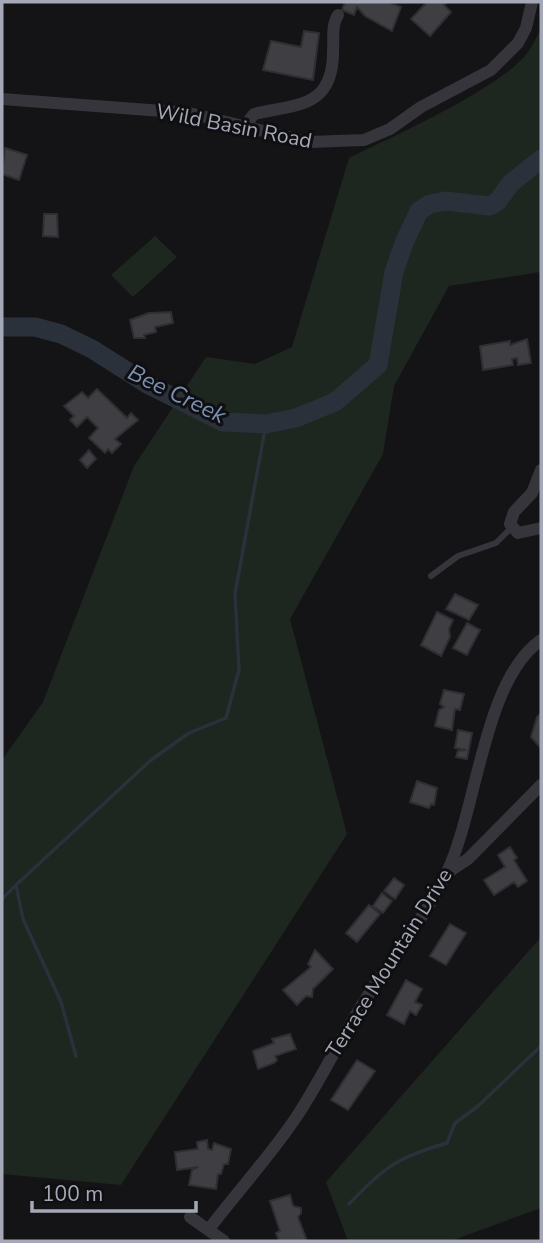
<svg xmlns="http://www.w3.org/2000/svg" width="543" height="1243" viewBox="0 0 543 1243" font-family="'Nunito Sans',sans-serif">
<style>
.green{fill:#1e2620}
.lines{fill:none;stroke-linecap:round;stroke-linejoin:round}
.stream{stroke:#2a313a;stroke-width:3.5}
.river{stroke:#2a313a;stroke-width:19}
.building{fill:#3e3e43;stroke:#2f2e32;stroke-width:2}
.lane{stroke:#35353b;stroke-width:6}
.street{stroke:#35353b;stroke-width:12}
.labels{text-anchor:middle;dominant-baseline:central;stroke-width:6;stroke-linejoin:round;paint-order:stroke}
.street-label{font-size:21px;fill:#a5a8b7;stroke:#0f0f11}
.water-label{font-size:23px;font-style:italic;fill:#7b91b3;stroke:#0f0f11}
</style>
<rect width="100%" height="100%" fill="#141416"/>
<path class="green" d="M541,29v243l-92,14 -55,100 -11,68 -93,165 57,215 -226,351 -119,-11v-414l41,-58 91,-236 72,-109 49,7 37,-17 57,-189c43,-21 153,-70 179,-106 5,-7 9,-16 13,-23z
M155,236l22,21 -44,40 -22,-22z
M541,937v271l-90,33h-103l-22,-59z"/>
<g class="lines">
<path class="stream" d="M2,899l13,-13
M76,1056l-15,-54 -38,-83 -7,-34 135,-125 38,-27 37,-15 13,-48 -4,-76 31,-170
M349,1204c35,-37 49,-47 98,-61l8,-20 22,-16 64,-61"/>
<path class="river" d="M2,327h33l26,7 31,15 55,35 76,38 43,2 30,-6 39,-16 43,-37 16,-93 10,-29 15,-32 11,-7 15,-3 45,5 8,-5 12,-17 31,-25"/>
</g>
<path class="building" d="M345,2h43l13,5 -9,24 -27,-15 -8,-9 -3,8 -12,-5z
M427,2h21l-4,3 7,7 -21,24 -19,-17z
M304,31l15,2 -6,47 -50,-10 8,-29 30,6z
M5,148l22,7 -8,25 -17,-6z
M44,214h13l1,23 -15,-1z
M171,312l2,11 -18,4 1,5 -12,3 1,3h-11l-4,-18 19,-7z
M527,339l4,24 -13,2 -1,-7 -5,1 1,6 -30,5 -3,-24 30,-5v4z
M97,389l30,29 4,-5 7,7 -23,19 6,5 -9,9 -4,-4 -3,4 -16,-15 9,-10 -11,-11 -10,10 -7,-7 4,-4 -10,-10 18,-14 6,6z
M89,450l7,9 -9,9 -7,-8z
M455,594l23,11 -9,15 -23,-11z
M437,612l16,8 -4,9 1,8 -9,19 -20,-11z
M467,623l13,7 -13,25 -14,-7z
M444,690l20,4 -4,16 -5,-1 -3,21 -17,-4 4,-16 5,-3 -4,-3z
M541,713v33l-1,1 -9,-10 6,-20z
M458,730l14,3 -5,26 -11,-2 2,-6 8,-1 -11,-2z
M417,781l20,7 -3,17 -3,-1 -2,4 -19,-6z
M510,847l7,11 -3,2 13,21 -9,6 -4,-5 -20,13 -10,-15 21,-13 -7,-12z
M394,878l10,7 -9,14 -11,-8z
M382,893l10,8 -9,12 -10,-7z
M369,905l11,9 -23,28 -11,-9z
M450,924l16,9 -20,32 -16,-9z
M315,950l18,19 -20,20 -1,8 -6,-1 -9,9 -14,-15 28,-23 -3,-3z
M406,980l16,9 -7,13 7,3 -6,10 -6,-4 -6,13 -17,-9z
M290,1034l6,15 -21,7 2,4 -3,3 -16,6 -5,-18 21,-8 -2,-4z
M357,1060l18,11 -27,39 -17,-10z
M207,1140l1,9 4,1 2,-7 17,6 -3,15h-4l-3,10h-3l-2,15 -27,-4 3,-15 6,-3 -21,3 -2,-18 23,-3 -1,-7z
M290,1195l3,11 8,2v5l-3,4 9,24h-28l-3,-8 4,-2 -10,-30z"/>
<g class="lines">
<path class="lane" d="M431,576l27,-20 38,-13 15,-15"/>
<path class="street" d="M2,99l187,14 120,29 55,-2 26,-11 31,-22 70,-37 27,-27 8,-15 6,-26
M244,127l10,-13c41,-10 79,-5 79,-62 1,-13 -2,-26 5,-37
M541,470l-9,23 -18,19 -4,12 8,9 23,-5
M447,873l21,-14 73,-74
M190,1217l34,24
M209,1229c29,-38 62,-74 88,-113 25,-38 45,-81 70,-119 25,-39 61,-84 80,-125 31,-65 36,-191 94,-232"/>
</g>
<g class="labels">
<g class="street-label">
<text transform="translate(234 126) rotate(11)">Wild Basin Road</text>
<text transform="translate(389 963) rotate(-58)">Terrace Mountain Drive</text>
</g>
<g class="water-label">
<text transform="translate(177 394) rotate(26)">Bee Creek</text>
</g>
</g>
<rect width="543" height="1243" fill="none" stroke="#a5a8b7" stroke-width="7"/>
<path d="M32 1201v10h164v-10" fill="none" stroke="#a5a8b7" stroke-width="3.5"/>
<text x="42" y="1201" font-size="21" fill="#a5a8b7" stroke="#0f0f11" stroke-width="5" paint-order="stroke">100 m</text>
</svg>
